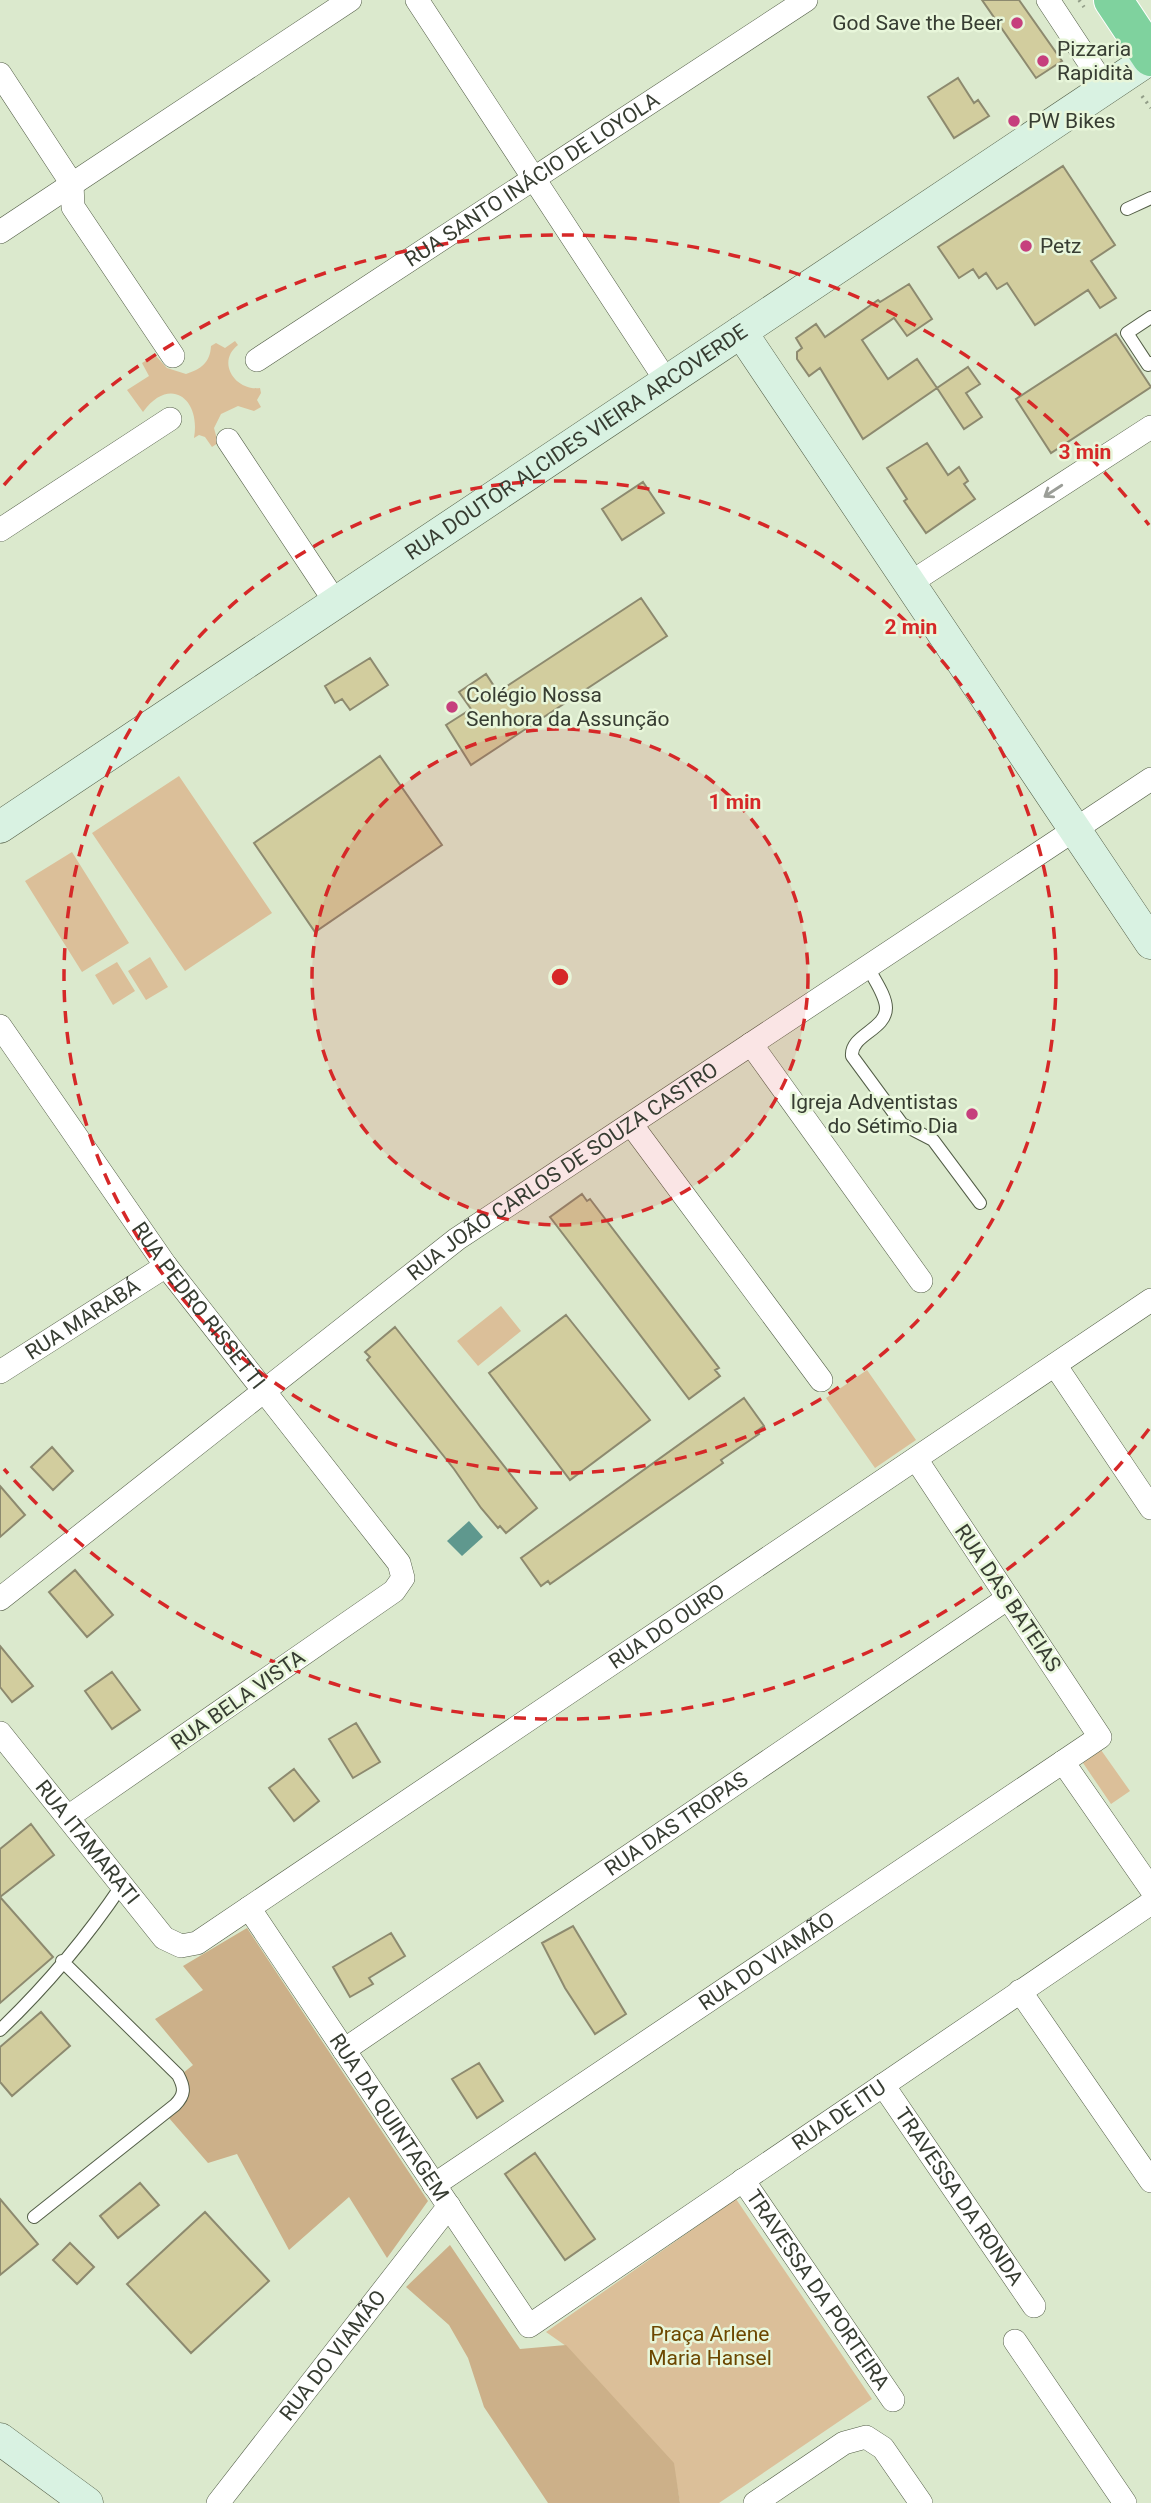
<svg xmlns="http://www.w3.org/2000/svg" width="1151" height="2503" viewBox="0 0 1151 2503" font-family="Roboto,sans-serif">
<style>
.green{fill:#dbbf99}
.forest{fill:#ccb089}
.water{fill:#5f988e}
.building{fill:#d2cd9e;stroke:#8d8a6f;stroke-width:2}
.lines{fill:none;stroke-linecap:round;stroke-linejoin:round}
.lane-casing{stroke:#535e47;stroke-width:14}
.street-casing{stroke:#535e47;stroke-width:24}
.secondary-casing{stroke:#535e47;stroke-width:33}
.highway-casing{stroke:#fff;stroke-width:40}
.path{stroke:#929d88;stroke-width:3.5;stroke-dasharray:2 5;stroke-linecap:butt}
.lane{stroke:#fff;stroke-width:12}
.street{stroke:#fff;stroke-width:23}
.secondary{stroke:#d9f2e2;stroke-width:32}
.highway{stroke:#7fd29e;stroke-width:38}
.oneway{stroke:#9b9e98}
.ring{fill:none;stroke:#d62828;stroke-width:3.5;stroke-dasharray:12 9}
.poi-dot{fill:#c63f7d;stroke:#e8f6da;stroke-width:2.5}
.labels{text-anchor:middle;dominant-baseline:central;stroke-width:5;stroke-linejoin:round;paint-order:stroke}
.poi-label{font-size:21px;fill:#373d32;stroke:#e8f6da;text-anchor:start}
.street-label{font-size:21px;fill:#373d32;stroke:#e8f6da}
.park-label{font-size:21px;fill:#6c4700;stroke:#e8f6da}
.centre{fill:#d62828;stroke:#e8f6da;stroke-width:3.5}
.ring-label{font-size:21px;text-anchor:middle;font-weight:bold;fill:#d62828;stroke:#e8f6da;stroke-width:5;stroke-linejoin:round;paint-order:stroke}
</style>
<rect width="100%" height="100%" fill="#dbe9cd"/>
<path class="green" d="M235,341l3,4c-22,17 -3,46 22,43l1,5 -4,7 4,7 -7,4 -16,-5 -17,8 -7,14 4,15 -6,4 -7,-10 -6,-2 -5,3c7,-39 -24,-63 -51,-26l-16,-22 22,-14 -7,-13 13,-8 12,13 19,6c15,-5 24,-11 25,-28l5,-3 9,5z
M179,776l93,137 -87,58 -93,-138z
M72,852l57,91 -47,29 -57,-91z
M150,957l18,30 -22,13 -18,-29z
M117,962l18,29 -22,14 -18,-30z
M501,1306l20,25 -43,35 -21,-25z
M867,1370l49,70 -41,28 -49,-70z
M1101,1750l29,41 -19,13 -28,-41z
M736,2199l136,200 -153,104h-39l-7,-40 -107,-117 -20,-14z"/>
<path class="forest" d="M247,1928l181,273 -41,57 -38,-61 -60,53 -52,-96 -29,9 -39,-45 19,-24 -5,-21 10,-8 -38,-46 48,-29 -20,-24z
M450,2245l70,104 46,-4 108,118 6,40h-132l-64,-96 -16,-49 -19,-33 -43,-38z"/>
<path class="water" d="M469,1521l14,16 -21,19 -15,-15z"/>
<path class="building" d="M982,0h37l43,61 -26,17z
M958,78l16,25 4,-3 11,16 -35,22 -26,-41z
M1063,166l52,79 -24,16 25,37 -16,10 -12,-18 -53,35 -28,-42 -10,6 -11,-16 -7,5 -6,-9 -14,9 -21,-31z
M909,284l23,35 -25,17 -13,-18 -32,22 26,39 29,-20 20,29 -74,51 -43,-71 -11,8 -12,-17v-7l5,-4 -6,-10 20,-14 9,13 53,-37 2,2z
M1116,334l35,53 -100,66 -35,-54z
M968,367l12,17 -14,9 16,24 -18,12 -27,-41z
M927,443l21,32 11,-8 9,14 -4,3 11,15 -49,34 -22,-32 3,-2 -20,-31z
M643,482l21,31 -42,27 -20,-31z
M641,598l26,38 -196,129 -25,-40 25,-16 -12,-17 27,-18 12,18z
M370,658l18,27 -38,25 -8,-11 -7,4 -10,-17z
M380,756l62,89 -127,87 -61,-89z
M582,1194l5,7 3,-2 129,169 -4,2 5,6 -31,23 -139,-182z
M566,1315l84,105 -80,60 -81,-107z
M395,1327l142,181 -31,25 -6,-7 -2,2 -17,-20 -27,-39 -87,-109 3,-3 -5,-5z
M744,1398l20,28 -7,5 2,3 -38,26 2,3 -173,121 -2,-3 -7,5 -20,-28z
M52,1447l21,24 -20,19 -22,-23z
M0,1486l25,29 -25,22z
M75,1570l38,45 -26,22 -38,-45z
M0,1646l33,40 -21,16 -12,-15z
M112,1672l28,38 -28,19 -27,-38z
M356,1723l24,39 -27,16 -24,-39z
M294,1769l25,32 -25,20 -25,-33z
M31,1824l23,31 -54,42v-48z
M0,1897l53,60 -53,46z
M573,1926l53,88 -31,20 -30,-46 -23,-45z
M391,1933l14,23 -36,22 4,6 -23,13 -17,-30z
M41,2012l29,34 -58,50 -12,-14v-35z
M479,2063l24,38 -26,17 -25,-39z
M535,2153l60,86 -30,21 -60,-86z
M140,2183l19,22 -41,33 -18,-22z
M0,2199l38,45 -38,31z
M205,2212l64,69 -78,72 -64,-69z
M70,2243l24,24 -17,17 -24,-24z"/>
<g class="lines">
<g class="lane-casing">
<path id="lane" d="M1127,209l24,-11
M1151,317l-24,16 21,32 3,-2
M868,967c5,11 18,28 18,41 0,22 -36,27 -34,48l50,68 31,16 47,63
M0,2030c45,-43 87,-93 122,-145
M34,2217l141,-112c10,-10 10,-17 3,-30l-116,-114"/>
</g>
<g class="street-casing">
<g id="street">
<path d="M417,0l250,382"/>
<path d="M1048,0l58,88"/>
<path d="M0,74l72,110 1,23 100,149"/>
<path d="M0,232l350,-232"/>
<path id="s1" d="M257,360l549,-360"/>
<path d="M228,440l108,163"/>
<path d="M0,530l170,-111"/>
<path d="M910,583l241,-156"/>
<path id="s2" d="M0,1026l166,240 233,297 4,15 -9,13 -326,226"/>
<path d="M751,1044l170,237"/>
<path d="M631,1124l190,256"/>
<path d="M1055,1365l96,143"/>
<path id="s3" d="M0,1372l166,-106"/>
<path id="s4" d="M0,1599l457,-360 694,-460"/>
<path id="s5" d="M0,1733l164,205 17,8 16,-3 954,-643"/>
<path d="M1063,1762l88,127"/>
<path id="s6" d="M249,1908l280,418 622,-423"/>
<path d="M1020,1991l131,190"/>
<path id="s7" d="M344,2050l664,-452"/>
<path id="s8" d="M883,2085l151,221"/>
<path id="s9" d="M743,2180l150,220"/>
<path id="s10" d="M434,2185l666,-448 -184,-278"/>
<path d="M1015,2341l110,162"/>
<path id="s11" d="M218,2503l231,-297"/>
<path d="M755,2503l89,-60 22,-6 17,11 38,55"/>
</g>
</g>
<g class="secondary-casing">
<g id="secondary">
<path d="M741,332l410,611"/>
<path id="s12" d="M0,827l1151,-769"/>
<path d="M0,2439l87,64"/>
</g>
</g>
<g class="highway-casing">
<path id="highway" d="M1113,0l38,57"/>
</g>
<path class="path" d="M1079,0l5,7
M1142,96l9,12"/>
<use href="#lane" class="lane"/>
<use href="#street" class="street"/>
<use href="#secondary" class="secondary"/>
<use href="#highway" class="highway"/>
</g>
<defs><path id="oneway-shaft" d="M-6 0H5M1.5-3L5.5 0L1.5 3" fill="none" stroke-width="1.6" stroke-linecap="round" stroke-linejoin="round" transform="scale(1.75)"/></defs>
<use class="oneway" href="#oneway-shaft" transform="translate(1053 491) rotate(147)"/>
<circle cx="560" cy="977" r="248" fill="#d62828" fill-opacity=".12"/>
<g class="ring">
<circle cx="560" cy="977" r="248"/>
<circle cx="560" cy="977" r="496"/>
<path d="M1149 1429A743 743 0 0 1 4 1469M4 485A743 743 0 0 1 1149 525"/>
</g>
<g class="poi-dot">
<circle cx="1017" cy="23" r="7"/>
<circle cx="1043" cy="61" r="7"/>
<circle cx="1014" cy="121" r="7"/>
<circle cx="1026" cy="246" r="7"/>
<circle cx="452" cy="707" r="7"/>
<circle cx="972" cy="1114" r="7"/>
</g>
<g class="labels">
<g class="poi-label">
<text x="1003" y="23" text-anchor="end">God Save the Beer</text>
<text x="1057" y="49">Pizzaria<tspan x="1057" dy="24">Rapidità</tspan></text>
<text x="1028" y="121">PW Bikes</text>
<text x="1040" y="246">Petz</text>
<text x="466" y="695">Colégio Nossa<tspan x="466" dy="24">Senhora da Assunção</tspan></text>
<text x="958" y="1102" text-anchor="end">Igreja Adventistas<tspan x="958" dy="24">do Sétimo Dia</tspan></text>
</g>
<g class="street-label">
<text stroke="none"><textPath href="#s1" startOffset="329">RUA SANTO INÁCIO DE LOYOLA</textPath></text>
<text stroke="none"><textPath href="#s12" startOffset="693">RUA DOUTOR ALCIDES VIEIRA ARCOVERDE</textPath></text>
<text stroke="none"><textPath href="#s4" startOffset="707">RUA JOÃO CARLOS DE SOUZA CASTRO</textPath></text>
<text stroke="none"><textPath href="#s2" startOffset="343">RUA PEDRO RISSETTI</textPath></text>
<text stroke="none"><textPath href="#s3" startOffset="98">RUA MARABÁ</textPath></text>
<text transform="translate(1008 1598) rotate(56)">RUA DAS BATEIAS</text>
<text stroke="none"><textPath href="#s5" startOffset="864">RUA DO OURO</textPath></text>
<text transform="translate(238 1700) rotate(-35)">RUA BELA VISTA</text>
<text stroke="none"><textPath href="#s7" startOffset="402">RUA DAS TROPAS</textPath></text>
<text stroke="none"><textPath href="#s5" startOffset="140">RUA ITAMARATI</textPath></text>
<text stroke="none"><textPath href="#s10" startOffset="401">RUA DO VIAMÃO</textPath></text>
<text stroke="none"><textPath href="#s6" startOffset="878">RUA DE ITU</textPath></text>
<text stroke="none"><textPath href="#s6" startOffset="252">RUA DA QUINTAGEM</textPath></text>
<text stroke="none"><textPath href="#s8" startOffset="135">TRAVESSA DA RONDA</textPath></text>
<text stroke="none"><textPath href="#s9" startOffset="133">TRAVESSA DA PORTEIRA</textPath></text>
<text stroke="none"><textPath href="#s11" startOffset="187">RUA DO VIAMÃO</textPath></text>
</g>
<g class="park-label">
<text x="710" y="2334">Praça Arlene<tspan x="710" dy="24">Maria Hansel</tspan></text>
</g>
</g>
<circle cx="560" cy="977" r="10" class="centre"/>
<g class="ring-label">
<text x="1085" y="459">3 min</text>
<text x="911" y="634">2 min</text>
<text x="735" y="809">1 min</text>
</g>
</svg>
